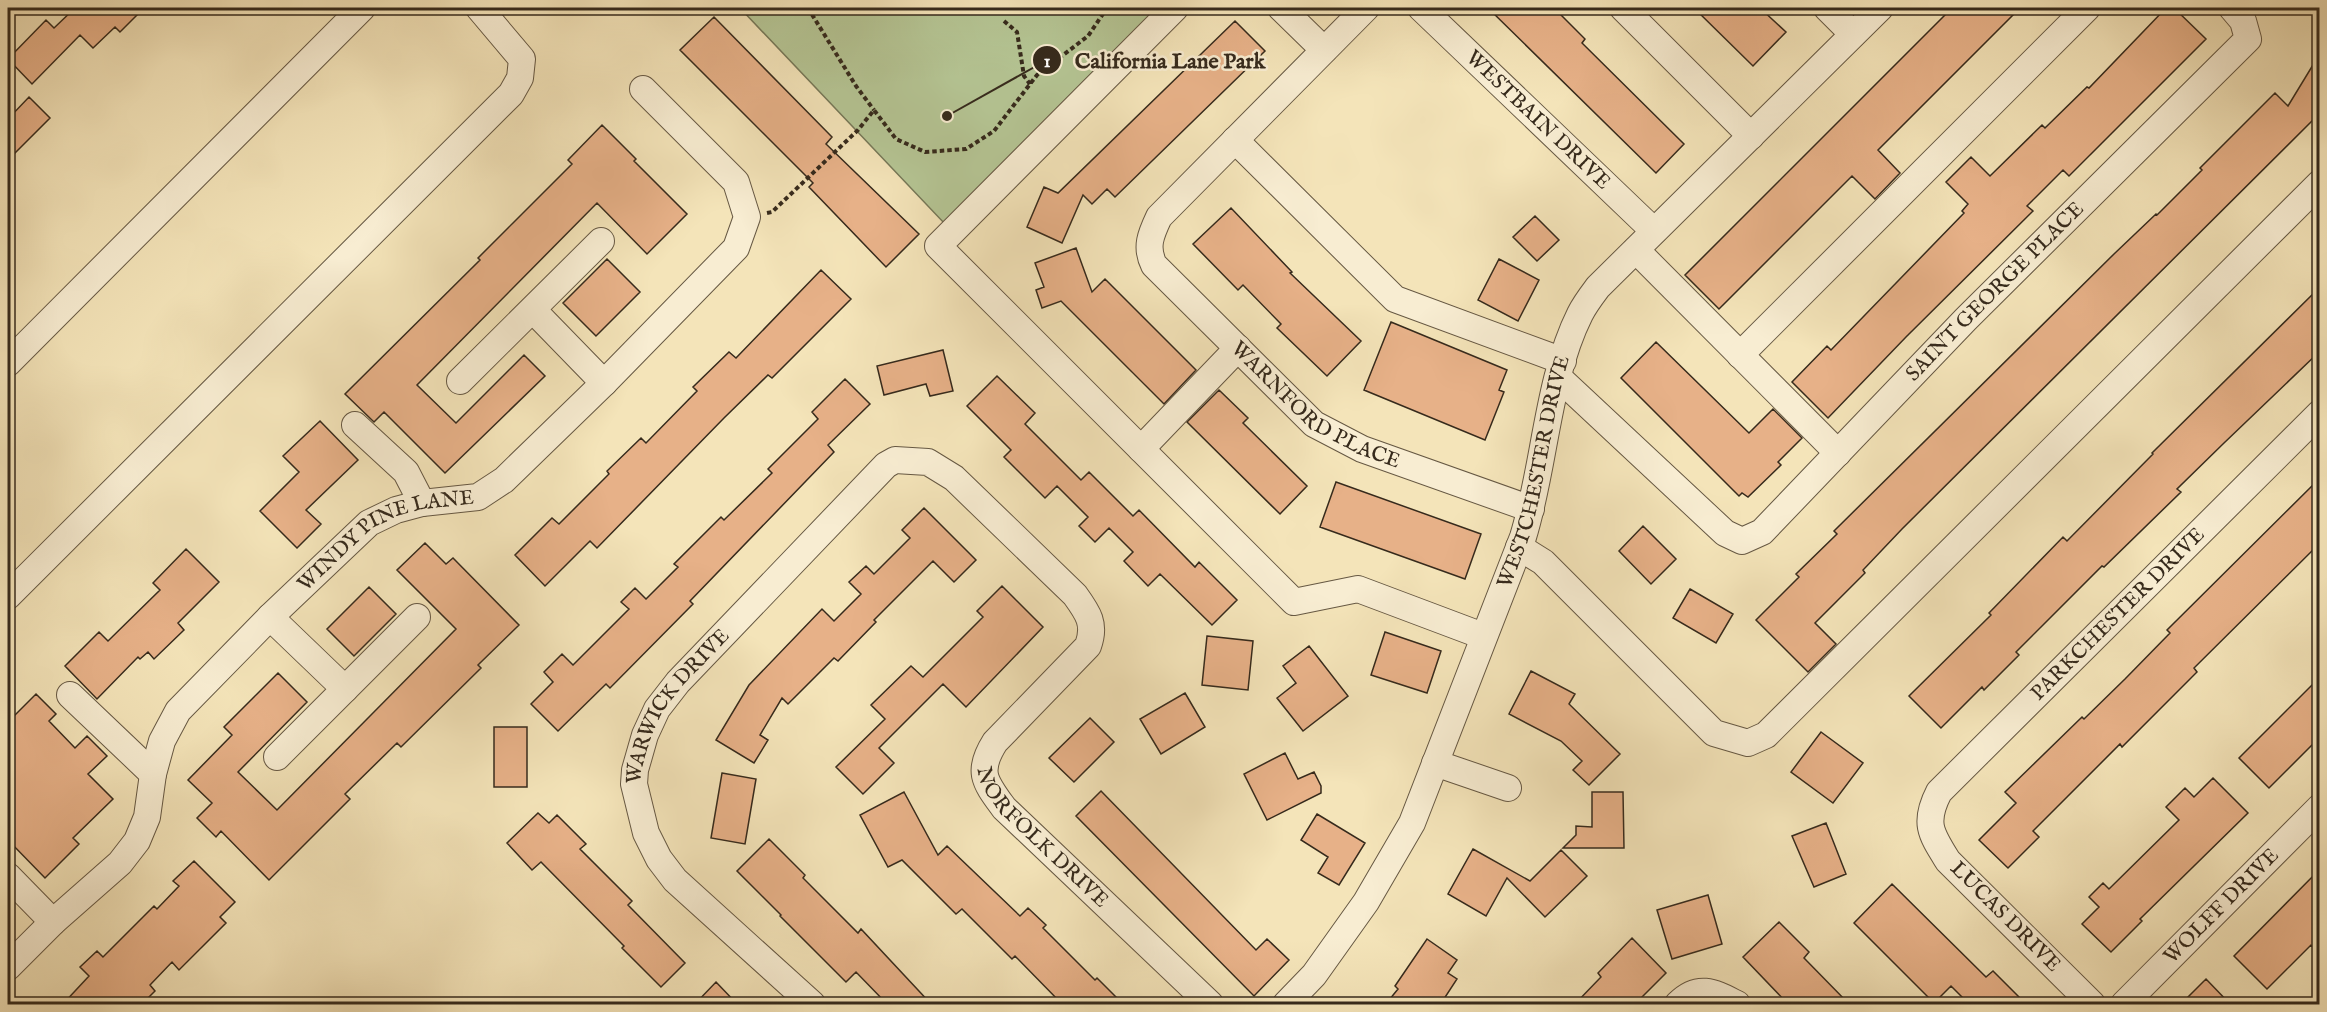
<svg xmlns="http://www.w3.org/2000/svg" width="2327" height="1012" viewBox="0 0 2327 1012" font-family="'IM FELL English',serif">
<style>
.green{fill:#b5c594;stroke:#767858;stroke-width:1.5}
.building{fill:#e7b188;stroke:#362a1c;stroke-width:1.5}
.lines{fill:none;stroke-linecap:round;stroke-linejoin:round}
.minor-casing{stroke:#665843;stroke-width:28}
.path{stroke:#362a1c;stroke-width:4;stroke-dasharray:4.5 3;stroke-linecap:butt}
.minor{stroke:#f8edd2;stroke-width:26}
.labels{text-anchor:middle;dominant-baseline:central;stroke-width:5;stroke-linejoin:round;paint-order:stroke}
.street-label{font-size:21px;fill:#362a1c;stroke:#f8edd2}
.leader{fill:none;stroke:#362a1c;stroke-width:2}
.callout-dot{fill:#362a1c;stroke:#f8edd2;stroke-width:2}
.mark-label{font-size:18px;text-anchor:middle;font-weight:bold;fill:#fff}
.callout-label{font-size:22px;text-anchor:middle;font-weight:bold;fill:#362a1c;stroke:#f8edd2;stroke-width:5;stroke-linejoin:round;paint-order:stroke}
</style>
<rect width="100%" height="100%" fill="#f4e4b9"/>
<filter id="stains"><feTurbulence type="fractalNoise" baseFrequency=".00333" numOctaves="4"/><feColorMatrix values="0 0 0 0 .2 0 0 0 0 .09 0 0 0 0 .02 0 0 0 .5 -.17"/></filter>
<radialGradient id="worn" r=".72"><stop offset=".6" stop-color="#630" stop-opacity="0"/><stop offset="1" stop-color="#630" stop-opacity=".3"/></radialGradient>
<path class="green" d="M740,8h418l-213,216z"/>
<path class="building" d="M75,8h69l-24,24 -5,-5 -22,21 -13,-13 -48,49 -24,-25 38,-39 8,8z
M1488,8h66l31,31 -3,4 102,101 -28,29z
M1694,8h66l26,24 -33,34z
M1952,8h68l-142,142 22,23 -25,26 -23,-23 -133,133 -34,-34z
M2166,8h8l32,31 -137,137 -6,-6 -36,36 6,5 -127,126 -78,81 -36,-36 35,-36 4,4 133,-137 -2,-2 6,-7 -22,-22 25,-25 19,19 52,-51 3,3 42,-41 2,1z
M714,17l118,120 -6,7 93,90 -33,33 -77,-80 4,-4 -133,-133z
M1235,21l30,30 -150,146 -8,-8 -15,15 -9,-9 -21,48 -35,-16 17,-40 14,6z
M2319,55v59l-417,415 -39,41 2,3 -50,50 21,21 -28,28 -52,-52 43,-43 -3,-3 41,-40 -3,-3 280,-277 42,-40 1,1 45,-45 -2,-2 75,-75 13,13z
M29,97l21,21 -42,42v-41z
M602,125l34,34 -2,2 53,53 -40,40 -50,-51 -180,182 39,38 68,-68 21,21 -100,97 -61,-61 -10,10 -29,-28 135,-134 -2,-2 94,-94 -4,-4z
M1231,208l61,64 -2,1 71,68 -34,35 -50,-48 4,-4 -38,-39 -5,5 -45,-46z
M1535,216l24,24 -22,21 -24,-24z
M1076,248l16,44 13,-13 91,91 -32,34 -103,-103 -19,7 -6,-18 8,-3 -9,-24z
M607,259l33,33 -44,44 -33,-33z
M1499,259l40,21 -21,41 -40,-21z
M821,270l30,29 -79,79 -4,-3 -44,43 -127,130 -7,-7 -45,45 -30,-31 37,-37 7,6 50,-50 -2,-3 34,-33 5,5 51,-52 -4,-4 36,-35 7,6z
M2319,288v64l-95,91 -47,46 4,3 -77,75 -2,-1 -86,86 3,3 -35,35 -2,-3 -41,41 -32,-32 82,-81 -2,-2 74,-76 4,4 86,-87 -1,-1z
M1391,322l116,48 -8,20 5,2 -19,48 -121,-50z
M1656,342l93,91 24,-24 29,29 -24,24 3,3 -33,32 -6,-4 -3,3 -118,-118z
M943,350l10,41 -23,5 -4,-12 -42,11 -7,-29z
M997,376l38,37 -10,11 56,56 8,-8 44,44 6,-6 56,57 4,-5 38,38 -25,25 -52,-51 -12,12 -24,-25 9,-9 -24,-24 -14,14 -16,-16 9,-9 -31,-31 -12,12 -41,-41 7,-7 -44,-44z
M845,379l25,25 -42,41 6,7 -144,149 3,3 -83,84 -4,-4 -48,47 -27,-27 22,-22 -9,-10 18,-18 11,11 56,-56 -8,-7 14,-14 11,11 32,-32 -4,-3 47,-47 3,3 48,-47 -4,-4 50,-50 -6,-7z
M1219,390l29,28 -5,5 64,63 -27,28 -93,-92z
M320,421l38,39 -52,50 15,14 -24,24 -37,-37 39,-39 -16,-16z
M2319,479v65l-125,124 3,4 -75,75 -2,-3 -87,87 6,6 -31,31 -29,-28 37,-37 -11,-11 77,-75 2,2 41,-40 45,-46 -3,-3z
M1336,482l145,52 -16,45 -145,-52z
M924,508l52,52 -22,22 -21,-21 -59,59 2,2 -38,39 -4,-3 -46,46 -6,-6 -22,37 8,5 -14,23 -38,-23 33,-55 73,-76 12,12 27,-27 -12,-12 17,-16 8,8 36,-36 -8,-8z
M1643,526l33,33 -25,25 -32,-33z
M425,543l21,21 7,-6 66,67 -41,40 3,3 -80,79 -4,-4 -52,51 5,5 -81,81 -48,-49 -5,6 -19,-19 15,-15 -24,-23 44,-45 -8,-8 54,-54 29,29 -69,70 39,38 93,-94 86,-87 -59,-59z
M186,549l33,33 -41,41 6,7 -30,29 -6,-7 -8,7 -2,-2 -41,42 -32,-33 34,-34 9,9 52,-51 -7,-7z
M1002,586l41,41 -77,80 -23,-23 -64,64 15,15 -31,31 -27,-27 49,-48 -14,-14 40,-39 12,11 60,-60 -6,-6z
M369,587l27,27 -42,42 -27,-27z
M1690,589l43,25 -17,29 -43,-25z
M1385,632l56,19 -14,42 -56,-18z
M1207,636l46,5 -5,49 -46,-5z
M1309,646l39,50 -45,35 -26,-33 19,-15 -13,-17z
M1531,671l44,23 -6,10 51,50 -31,31 -16,-15 9,-9 -21,-20 -52,-27z
M2319,678v60l-50,50 -30,-30z
M1185,693l20,34 -44,27 -21,-35z
M36,694l20,20 -7,7 26,27 12,-12 20,20 -19,18 25,25 -40,39 6,6 -34,34 -37,-38v-118z
M1090,718l24,24 -40,40 -25,-24z
M494,727h33v60h-33z
M1821,732l42,31 -30,40 -42,-31z
M1285,753l13,26 16,-7 7,14v7l-54,27 -23,-46z
M722,773l34,6 -11,65 -34,-6z
M2213,778l35,35 -108,106 2,2 -31,31 -29,-28 17,-17 -10,-10 14,-14 6,6 70,-69 -13,-13 19,-19 9,9z
M1101,791l155,159 11,-11 22,21 -35,36 -178,-180z
M904,792l34,63 9,-9 73,70 8,-8 18,17 -3,3 52,52 2,-2 27,27h-61l-48,-49 -3,3 -50,-50 -6,5 -54,-54 -14,7 -28,-52z
M1592,792h31l1,56h-61l13,-13v-9l16,1z
M538,813l11,10 8,-8 29,29 -6,5 52,52 -4,4 57,58 -24,24 -39,-39 2,-2 -83,-84 -9,8 -25,-27z
M1317,814l48,29 -26,42 -21,-12 10,-16 -27,-17z
M1826,823l20,51 -32,13 -22,-51z
M769,839l36,36 -2,3 55,55 3,-4 71,76h-44l-32,-33 -10,10 -66,-66 1,-1 -44,-44z
M1473,849l57,32 31,-31 26,26 -42,41 -38,-39 -21,38 -38,-22z
M194,861l41,41 -15,15 6,6 -47,47 -7,-8 -22,23 5,6 -14,14h-79l27,-29 -9,-9 17,-16 6,6 51,-51 3,3 22,-23 -6,-5z
M2319,870v84l-8,-9 -44,44 -33,-33z
M1892,884l94,93 7,-6 34,34h-57l-19,-19 -17,17 -80,-80z
M1708,895l14,49 -50,15 -15,-49z
M1779,922l30,30 -5,6 46,47h-61l-46,-48z
M1632,938l34,35 -32,32h-60l27,-28 -3,-4z
M1427,939l30,21 -9,13 9,6 -17,26h-55l13,-16 -3,-3z
M2206,979l25,26h-51z
M716,982l22,23h-44z"/>
<g class="lines">
<g class="minor-casing">
<g id="minor">
<path d="M1175,8l-237,238 356,356 64,-13 125,47"/>
<path d="M1281,8l43,42"/>
<path id="s1" d="M1366,8l-207,209c-8,17 -14,30 -5,48l160,159 48,25 169,60"/>
<path id="s2" d="M1421,8l233,223"/>
<path d="M1623,8l128,128"/>
<path d="M1827,8l26,26"/>
<path d="M1235,140l160,159 168,62"/>
<path d="M1636,250l202,203"/>
<path d="M533,310l71,73"/>
<path d="M1740,355l347,-347"/>
<path d="M8,363l354,-355"/>
<path id="s3" d="M1558,377l167,156 17,8 20,-9 204,-213 282,-280 -5,-18 -11,-13"/>
<path d="M460,381l141,-140"/>
<path d="M355,425l51,47 16,31"/>
<path d="M1141,449l97,-101"/>
<path d="M1519,547l24,15 171,171 34,10 18,-8 554,-552"/>
<path d="M8,596l503,-502 9,-16 2,-19 -43,-51"/>
<path d="M270,617l75,72 -68,68"/>
<path d="M345,689l72,-72"/>
<path d="M70,695l83,79"/>
<path d="M1435,763l73,25"/>
<path d="M8,876l45,46"/>
<path id="s4" d="M8,967l45,-45 67,-59 17,-22 10,-24 6,-43 9,-33 16,-30 92,-94 99,-94 27,-13 26,-7 56,-6 26,-17 100,-97 132,-135 11,-31 -11,-35 -93,-93"/>
<path id="s5" d="M812,1004l-137,-124 -16,-21 -13,-26 -12,-49 1,-14 10,-35 12,-26 21,-27 208,-217 9,-5 33,2 26,16 121,117c13,18 21,29 13,51l-93,96c-19,30 -10,40 9,66l206,196"/>
<path id="s6" d="M1286,1004l28,-29 52,-73 46,-79 111,-286c22,-71 24,-157 57,-223 5,-10 12,-19 18,-27l282,-279"/>
<path d="M1678,1004c21,-21 37,-11 59,0"/>
<path id="s7" d="M2092,1004l-144,-143c-17,-27 -25,-38 -9,-69l381,-379"/>
<path id="s8" d="M2124,1004l196,-197"/>
</g>
</g>
<path class="path" d="M808,8l48,78 18,24
M1004,21l13,11 7,44 6,8
M767,213l5,-1 86,-82 16,-20 22,29 29,13 41,-3 28,-18 43,-56 51,-39 19,-28"/>
<use href="#minor" class="minor"/>
</g>
<g class="labels">
<g class="street-label">
<text stroke="none"><textPath href="#s2" startOffset="162">WESTBAIN DRIVE</textPath></text>
<text stroke="none"><textPath href="#s3" startOffset="604">SAINT GEORGE PLACE</textPath></text>
<text stroke="none"><textPath href="#s1" startOffset="561">WARNFORD PLACE</textPath></text>
<text stroke="none"><textPath href="#s6" startOffset="594">WESTCHESTER DRIVE</textPath></text>
<text stroke="none"><textPath href="#s4" startOffset="594">WINDY PINE LANE</textPath></text>
<text stroke="none"><textPath href="#s7" startOffset="530">PARKCHESTER DRIVE</textPath></text>
<text stroke="none"><textPath href="#s5" startOffset="382">WARWICK DRIVE</textPath></text>
<text stroke="none"><textPath href="#s5" startOffset="1256">NORFOLK DRIVE</textPath></text>
<text stroke="none"><textPath href="#s8" startOffset="138">WOLFF DRIVE</textPath></text>
<text transform="translate(2005 917) rotate(45)">LUCAS DRIVE</text>
</g>
</g>
<path class="leader" d="M947 116L1047 60"/>
<g class="callout-dot">
<circle cx="947" cy="116" r="6"/>
<circle cx="1047" cy="60" r="15"/>
</g>
<g class="mark-label">
<text x="1047" y="67">1</text>
</g>
<g class="callout-label">
<text x="1170" y="68">California Lane Park</text>
</g>
<rect width="2327" height="1012" fill="none" stroke="#f4e4b9" stroke-width="30"/>
<rect x="9" y="9" width="2309" height="994" fill="none" stroke="#362a1c" stroke-width="3"/>
<rect x="15" y="15" width="2297" height="982" fill="none" stroke="#362a1c" stroke-width="1.5"/>
<rect width="100%" height="100%" filter="url(#stains)"/>
<rect width="100%" height="100%" fill="url(#worn)"/>
</svg>
